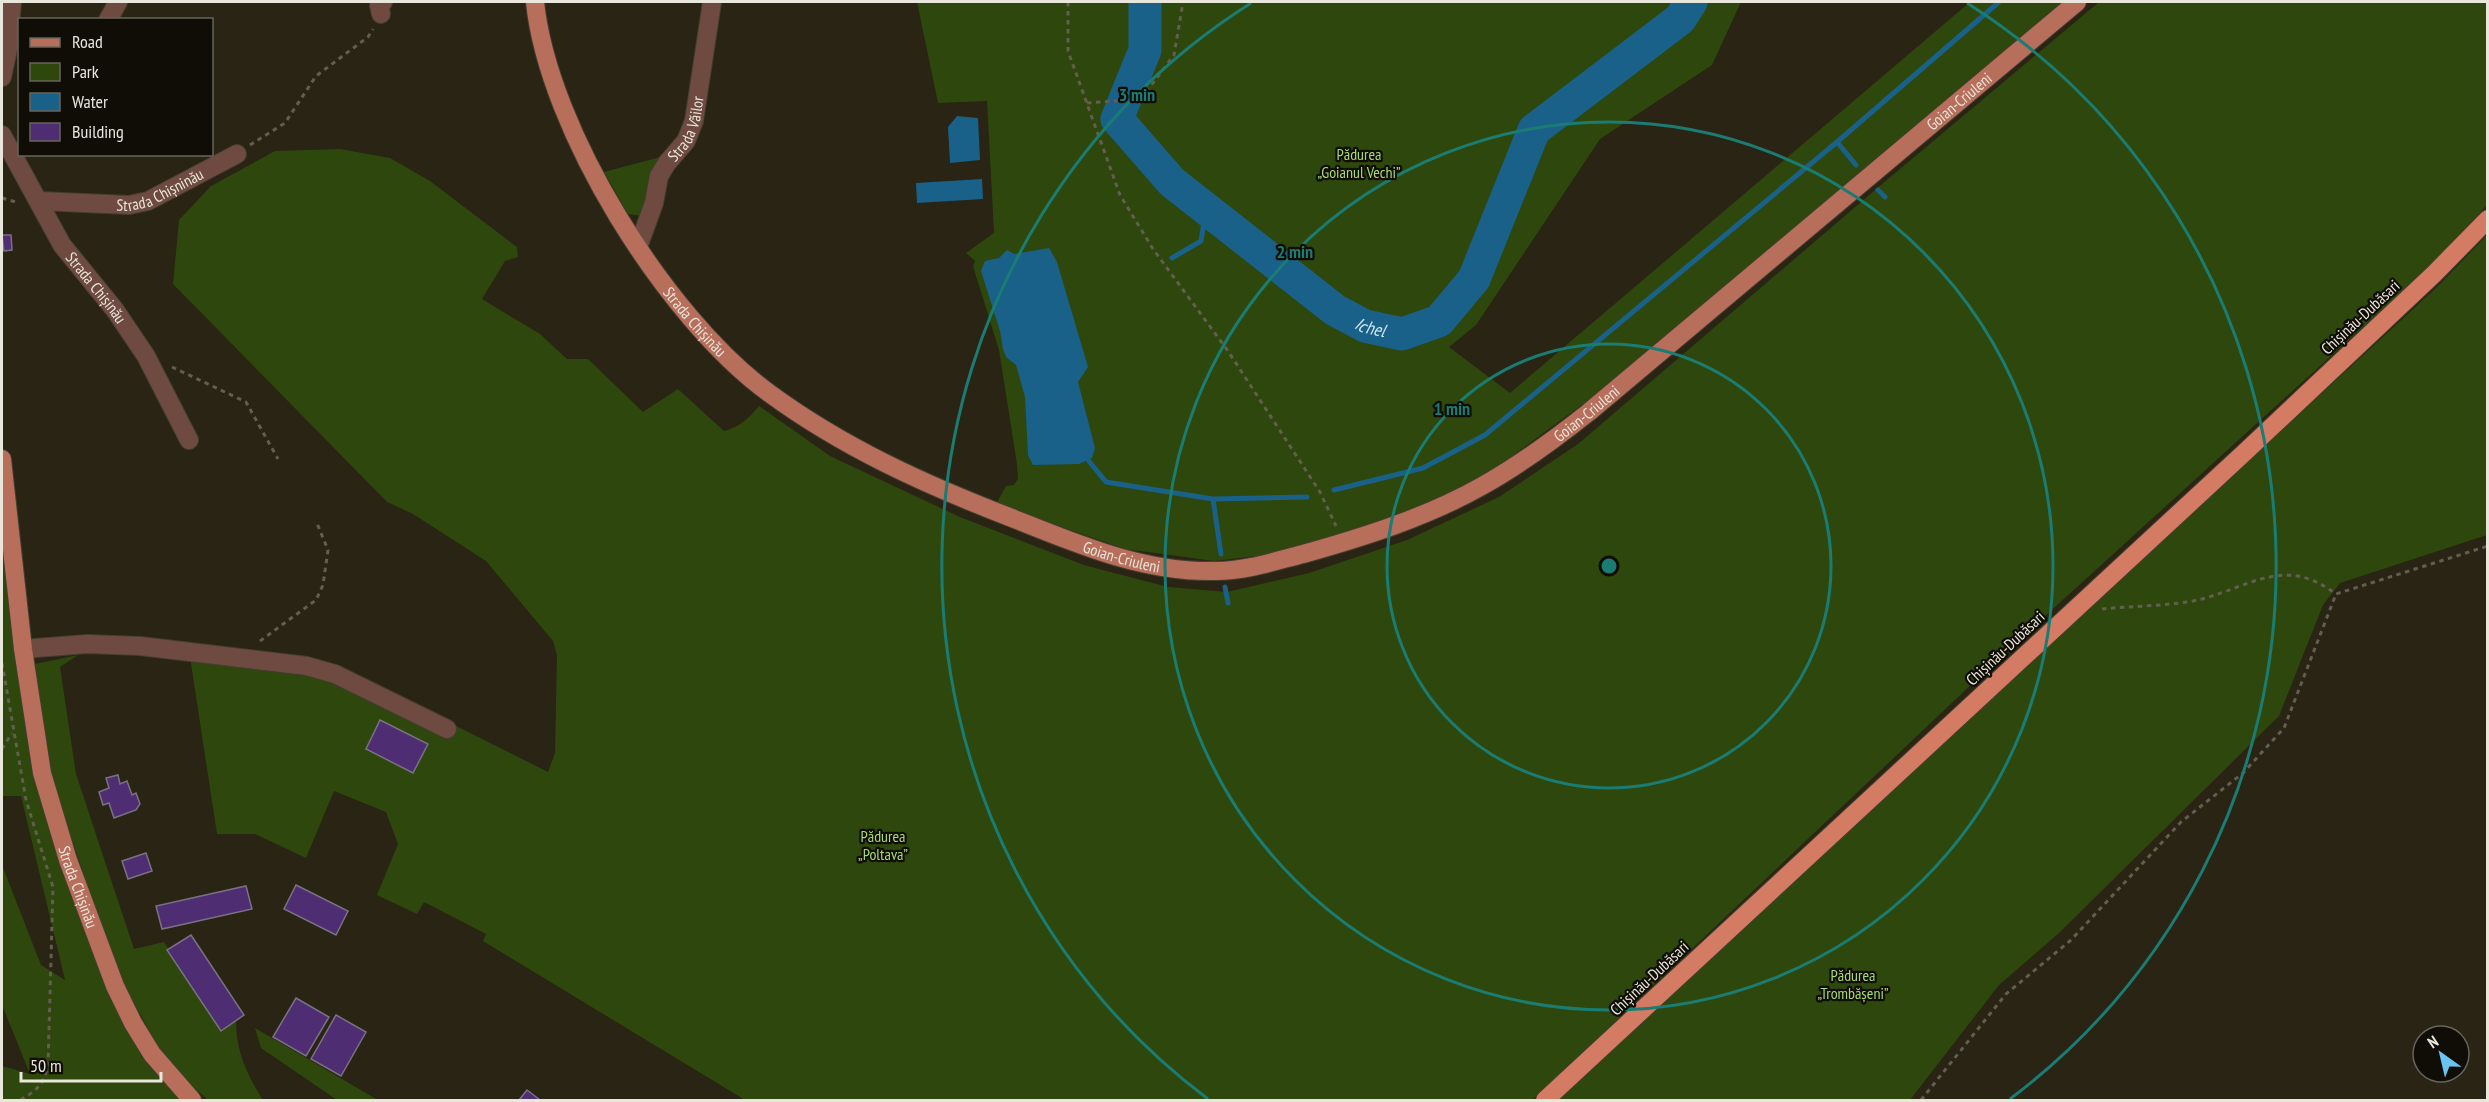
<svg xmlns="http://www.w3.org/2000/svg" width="2489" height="1102" viewBox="0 0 2489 1102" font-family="'PT Sans Narrow',sans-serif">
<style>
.green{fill:#2e470c}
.water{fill:#196188}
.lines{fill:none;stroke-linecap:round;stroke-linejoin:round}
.stream{stroke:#196188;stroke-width:5}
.river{stroke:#196188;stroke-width:33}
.building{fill:#4f2d72;stroke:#797283;stroke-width:1.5}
.minor-casing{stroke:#443f30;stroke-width:20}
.major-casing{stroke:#443f30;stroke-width:20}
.highway-casing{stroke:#443f30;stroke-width:20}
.path{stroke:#635e50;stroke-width:3;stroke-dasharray:4.5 4.5;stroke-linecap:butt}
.minor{stroke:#6e4a41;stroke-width:18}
.major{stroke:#b76e5b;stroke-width:18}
.highway{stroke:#d47b64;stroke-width:18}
.ring{fill:none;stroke:#1a7c73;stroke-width:3}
.labels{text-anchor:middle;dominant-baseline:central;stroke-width:4.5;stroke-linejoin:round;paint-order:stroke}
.street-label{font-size:16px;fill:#e9e6db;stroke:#100d07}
.park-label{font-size:16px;fill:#a8db71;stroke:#100d07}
.water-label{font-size:18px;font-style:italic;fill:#cfe4f2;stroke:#100d07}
.centre{fill:#1a7c73;stroke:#100d07;stroke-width:3}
.ring-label{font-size:18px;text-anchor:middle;font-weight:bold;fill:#1a7c73;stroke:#100d07;stroke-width:4.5;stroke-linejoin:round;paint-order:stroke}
</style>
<rect width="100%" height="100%" fill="#292414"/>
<path class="green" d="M917,2h824l-29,63 -112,74 -124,186 -27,22 61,46 460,-391h93l-450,380 -116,85 -64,34 -85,32 -83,22 -51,6 -89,-12 -129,-45 10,-18 8,-1 4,-6 -1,-15 -18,-114 -26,-84 2,-5 -9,-8 28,-20 -7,-132 -49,2z
M2099,2h388v203l-46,51 -430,391 -479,453h-787l-262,-159 3,-7 -62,-32 -7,12 -40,-19 21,-51 -12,-32 -52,-21 -28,67 -51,-24h-38l-27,-177 142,23 122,45 94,47 7,-19 2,-98 -4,-14 -67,-80 -73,-47 -26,-12 -214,-218 6,-64 32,-34 64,-35 65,-2 50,9 40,23 87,66 1,10 -13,4 -23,38 58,35 27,25h21l55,53 35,-23 46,42c16,-4 25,-13 35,-25l71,50 130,61 124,48 84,22 59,5 82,-19 98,-33 92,-43 79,-53 310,-265z
M664,156l-21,60 -15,-2 -24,-42z
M2487,235v300l-147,48 -17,22 -44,111 -220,217 -60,52 -89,115h-352l880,-814z
M2,517l33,251 125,308 20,24h-178v-34l28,8 -28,-69v-140l39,100 24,15 -44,-184h-19z
M78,655l-18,12 16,107 58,175 30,-7 57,89 15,-10c0,30 11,54 27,79h-55l-40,-36 -43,-77 -18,-43 -59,-177 -13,-103z
M255,1028l123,72h-41l-76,-52z"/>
<path class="water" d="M957,116l21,2 2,42 -30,3 -2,-36z
M982,179l1,20 -66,4 -1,-20z
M1049,248l8,14 31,105 -10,15 17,66 -3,10 -13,6 -46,1 -5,-10 -3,-58 -9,-32 -10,-8 -3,-8 -3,-18 -19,-60 4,-10 14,-3 8,-8 7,4z"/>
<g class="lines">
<path class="stream" d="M1837,142l19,23
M1878,190l7,7
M1172,258l29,-17 5,-32
M1088,460l18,22 107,17 94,-2
M1334,490l89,-22 62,-33 352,-293 162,-140
M1213,499l8,55
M1225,587l3,16"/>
<path class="river" id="s1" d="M1145,2v48l-28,69 55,63 163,128 30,16 37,8 37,-13 35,-42 60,-149 146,-111 11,-17"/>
</g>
<path class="building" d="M2,235h9l1,15 -8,1z
M380,720l48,24 -15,29 -47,-24z
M118,775l2,9 7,-3 5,14 4,-2 4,11 -4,6 -22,8 -5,-15 -6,2 -4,-13 10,-4 -3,-10z
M146,853l6,18 -24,8 -6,-18z
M296,885l52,26 -12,24 -52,-26z
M246,886l6,23 -90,20 -6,-23z
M191,935l53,80 -23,16 -54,-81z
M296,998l33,19 -23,39 -33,-19z
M336,1015l30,17 -25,44 -30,-17z
M527,1090l13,10h-21z"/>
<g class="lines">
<g class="minor-casing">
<g id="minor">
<path d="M381,14l-2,-9 4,-3"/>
<path d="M108,20l10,-18"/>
<path d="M2,77l6,-28 4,-47"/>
<path id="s2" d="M2,135l60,110 53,65 31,46 43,84"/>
<path id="s3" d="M39,201l90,4 19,-4 89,-47"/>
<path id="s4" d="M638,247l16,-44 5,-27 8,-13 19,-22 8,-20 18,-119"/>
<path d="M23,649l64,-5 53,2 167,20 28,8 112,55"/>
</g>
</g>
<g class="major-casing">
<g id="major">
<path id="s5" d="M535,2c13,127 131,316 234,391 75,55 157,92 243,125 65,26 132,55 204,53 30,0 59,-10 87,-17 61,-17 124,-37 179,-68 38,-21 73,-47 107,-74l488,-410"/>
<path id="s6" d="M2,459l21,190 19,124 26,87 47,126 18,37 19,31 40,46"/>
</g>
</g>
<g class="highway-casing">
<path id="highway" d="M1545,1100l700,-648 189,-178 54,-55"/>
</g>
<path class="path" d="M1068,2v49l52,144 33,54 75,102 92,141 16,34
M1087,103l54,-4 33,-44 9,-53
M250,145l35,-22 31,-47 52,-39 5,-8
M2,198l17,5
M172,367l74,35 32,57
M2102,609c29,-3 72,-3 100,-10 51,-14 84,-43 134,-5l152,-48
M260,641l56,-41 7,-15 5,-35 -12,-29
M2,663l24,137 27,87 -5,179c-5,18 -11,25 -28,34
M2,749l10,-16
M1921,1100l85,-106 65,-54 110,-118 62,-49 41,-45 52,-134"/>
<use href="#minor" class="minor"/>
<use href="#major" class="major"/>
<use href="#highway" class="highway"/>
</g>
<g class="ring">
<circle cx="1609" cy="566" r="222"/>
<circle cx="1609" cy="566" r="444"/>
<path d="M1208 1099A667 667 0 0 1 1251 3M1967 3A667 667 0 0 1 2010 1099"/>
</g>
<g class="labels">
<g class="street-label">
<text stroke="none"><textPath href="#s5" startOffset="1846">Goian-Criuleni</textPath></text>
<text stroke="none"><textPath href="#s4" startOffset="130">Strada Văilor</textPath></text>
<text stroke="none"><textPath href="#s3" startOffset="124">Strada Chișninău</textPath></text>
<text stroke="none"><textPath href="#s2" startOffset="180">Strada Chișinău</textPath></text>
<text transform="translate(2360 317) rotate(-43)">Chișinău-Dubăsari</text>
<text stroke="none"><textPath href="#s5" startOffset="362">Strada Chișinău</textPath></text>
<text stroke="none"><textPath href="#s5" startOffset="1360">Goian-Criuleni</textPath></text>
<text stroke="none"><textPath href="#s5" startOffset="856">Goian-Criuleni</textPath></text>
<text transform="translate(2005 648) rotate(-43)">Chișinău-Dubăsari</text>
<text stroke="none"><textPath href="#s6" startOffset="436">Strada Chișinău</textPath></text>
<text transform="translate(1649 978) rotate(-43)">Chișinău-Dubăsari</text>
</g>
<g class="park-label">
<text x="1359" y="154">Pădurea<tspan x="1359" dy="18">„Goianul Vechi”</tspan></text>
<text x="883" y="836">Pădurea<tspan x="883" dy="18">„Poltava”</tspan></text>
<text x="1853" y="975">Pădurea<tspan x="1853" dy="18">„Trombășeni”</tspan></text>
</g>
<g class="water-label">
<text stroke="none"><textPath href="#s1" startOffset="453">Ichel</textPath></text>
</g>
</g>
<circle cx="1609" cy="566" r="9" class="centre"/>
<g class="ring-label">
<text x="1137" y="101">3 min</text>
<text x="1295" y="258">2 min</text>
<text x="1452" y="415">1 min</text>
</g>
<rect width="2489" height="1102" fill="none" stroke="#e9e6db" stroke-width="6"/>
<rect x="18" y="18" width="195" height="138" fill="#100d07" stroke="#67645c" stroke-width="1.5"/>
<rect x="30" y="38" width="30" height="9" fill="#b76e5b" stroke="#67645c" stroke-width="1.5"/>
<text x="72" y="48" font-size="18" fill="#e9e6db">Road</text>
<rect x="30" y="63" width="30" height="18" fill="#2e470c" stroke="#67645c" stroke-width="1.5"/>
<text x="72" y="78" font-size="18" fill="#e9e6db">Park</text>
<rect x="30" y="93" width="30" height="18" fill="#196188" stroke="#67645c" stroke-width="1.5"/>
<text x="72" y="108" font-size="18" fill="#e9e6db">Water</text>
<rect x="30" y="123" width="30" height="18" fill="#4f2d72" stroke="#67645c" stroke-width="1.5"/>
<text x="72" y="138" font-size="18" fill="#e9e6db">Building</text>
<g transform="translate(2441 1054) rotate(326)"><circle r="28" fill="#100d07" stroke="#67645c" stroke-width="1.5"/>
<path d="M0-4.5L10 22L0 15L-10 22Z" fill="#6ac3f1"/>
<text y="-9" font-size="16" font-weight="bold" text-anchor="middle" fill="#e9e6db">N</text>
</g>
<path d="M21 1072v9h140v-9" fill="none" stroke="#e9e6db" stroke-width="3"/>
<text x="30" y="1072" font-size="18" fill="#e9e6db" stroke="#100d07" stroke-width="4.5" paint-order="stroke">50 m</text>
</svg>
